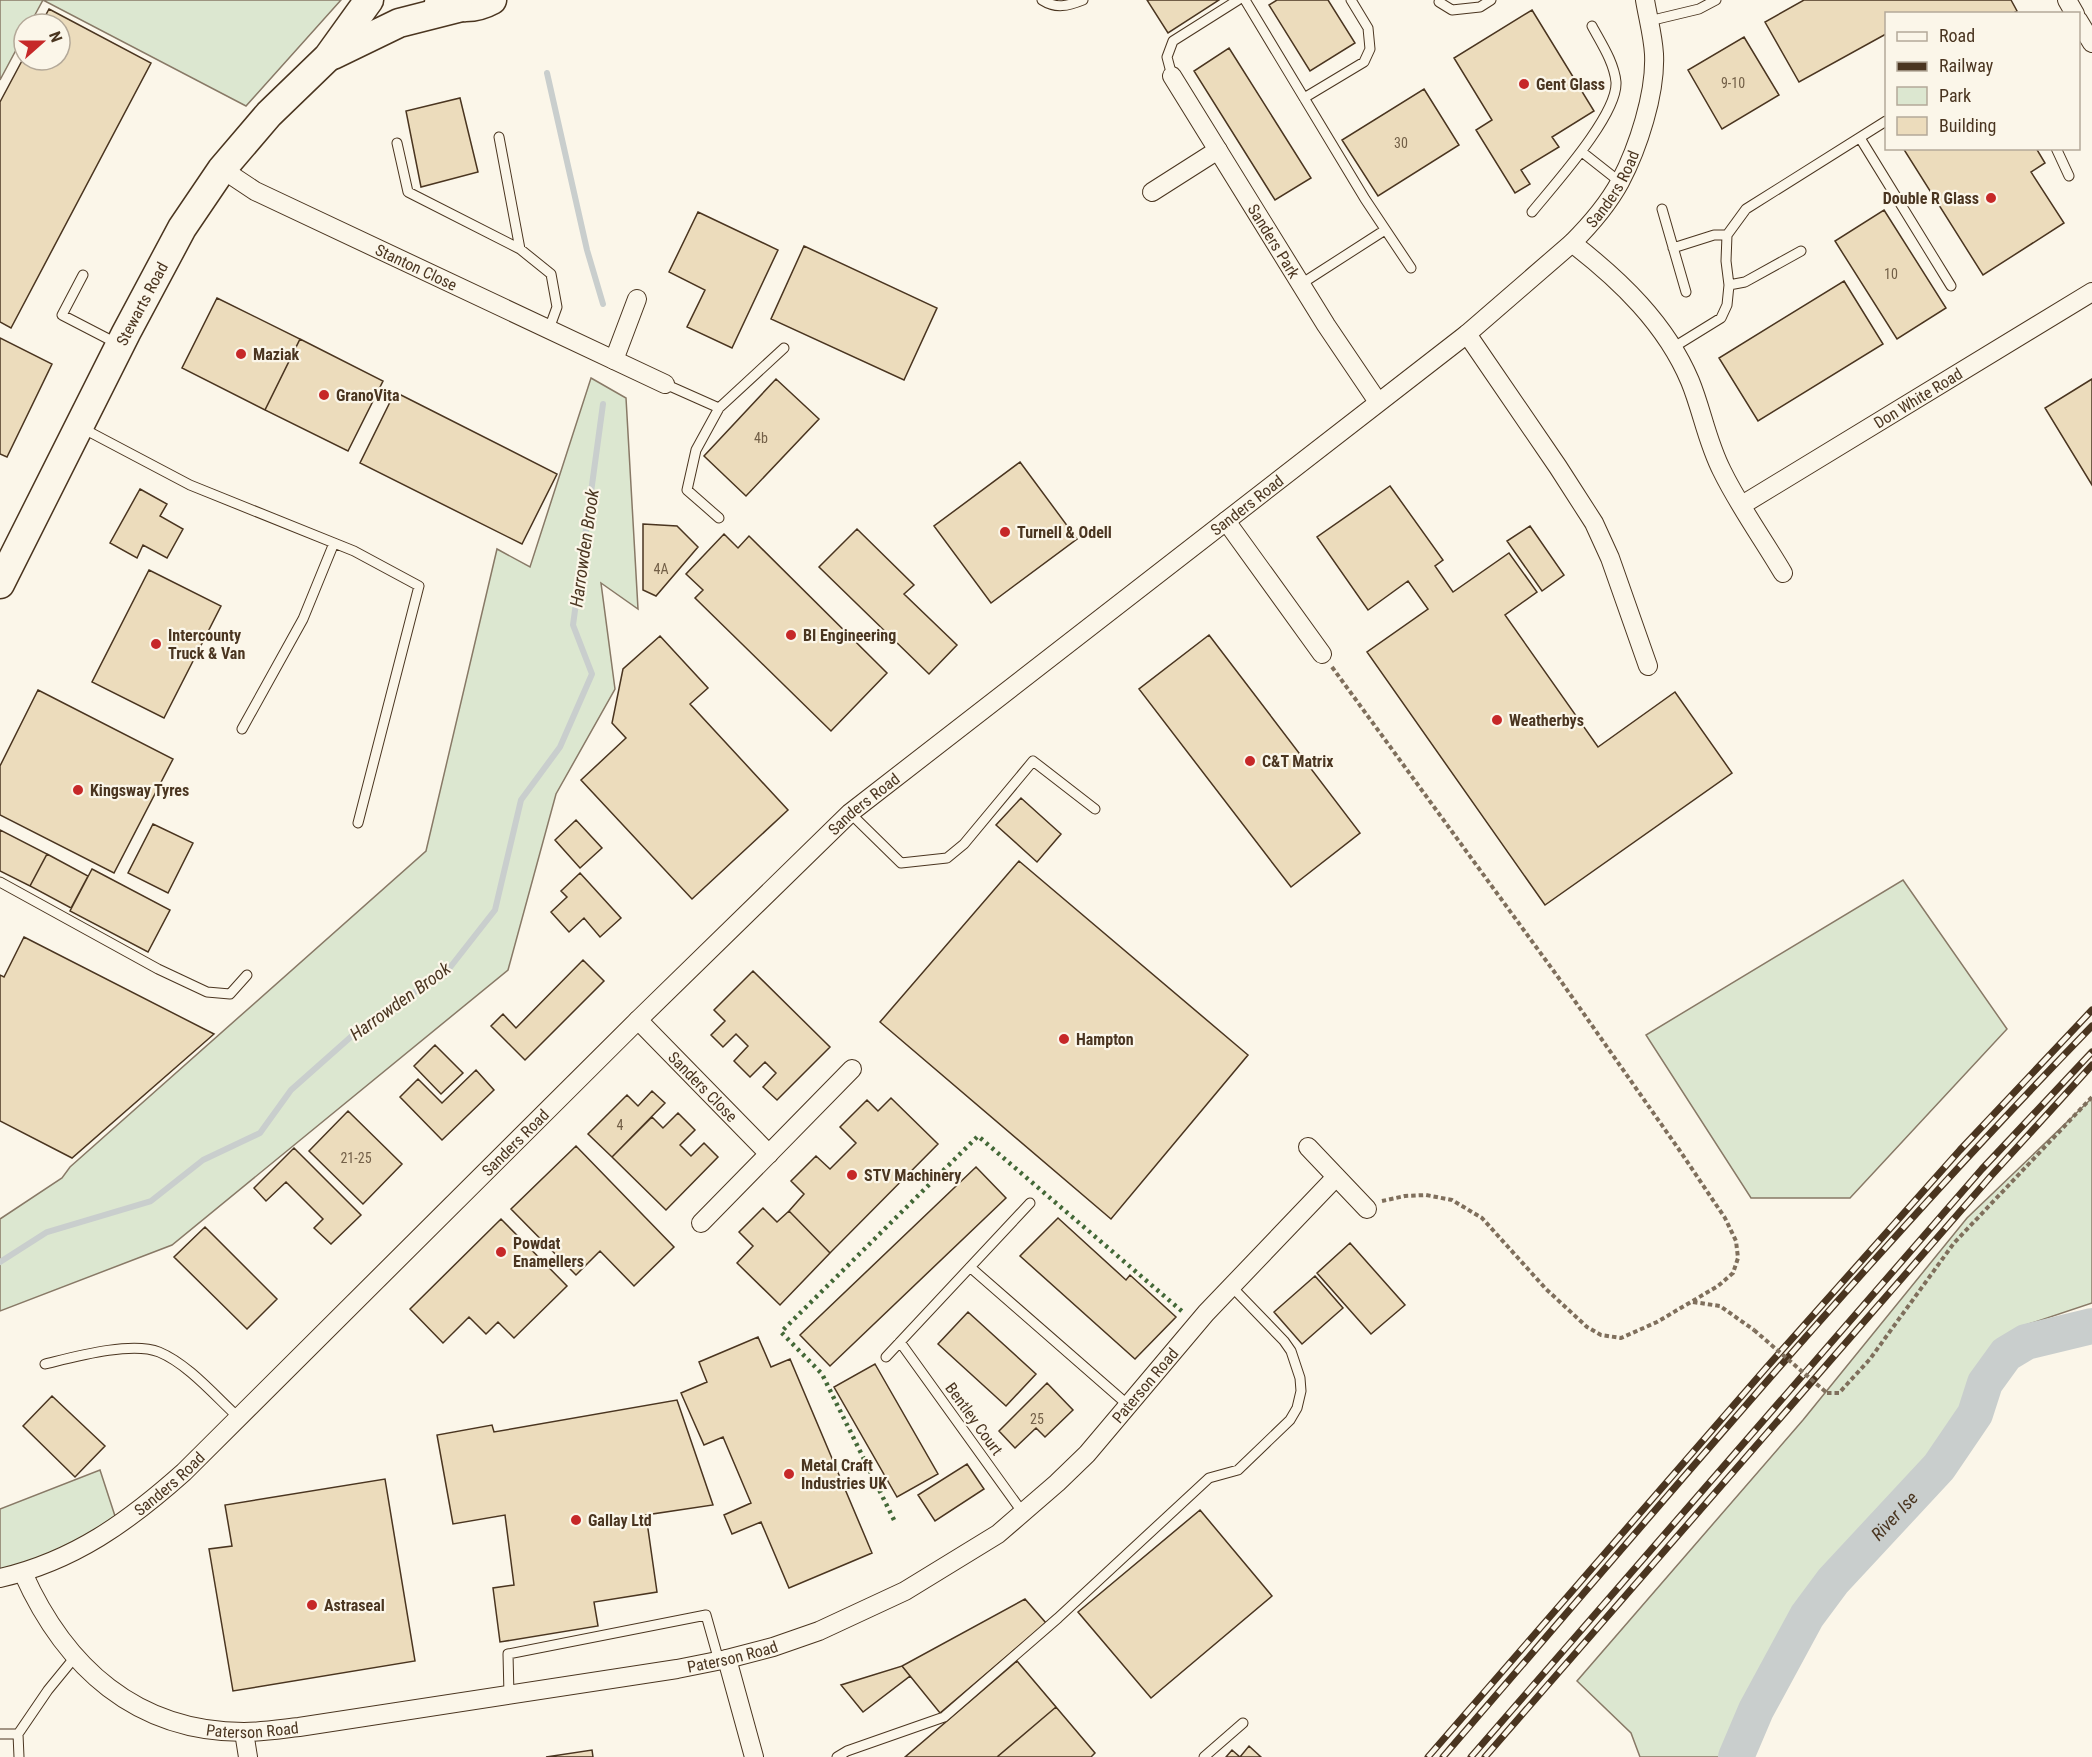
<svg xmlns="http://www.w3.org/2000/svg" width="2092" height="1757" viewBox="0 0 2092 1757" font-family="'Roboto Condensed',sans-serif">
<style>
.green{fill:#dce7d0;stroke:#887966;stroke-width:1.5}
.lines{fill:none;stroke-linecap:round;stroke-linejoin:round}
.stream{stroke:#c9cecd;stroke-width:6}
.river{stroke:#c9cecd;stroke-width:36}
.building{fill:#ecdcbc;stroke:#4a3520;stroke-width:1.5}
.lane-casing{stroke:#4a3520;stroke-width:11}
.street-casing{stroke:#4a3520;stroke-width:20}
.primary-casing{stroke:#4a3520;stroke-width:31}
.path{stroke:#7f6f5c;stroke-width:4;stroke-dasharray:4.5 3;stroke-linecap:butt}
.lane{stroke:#fbf6e9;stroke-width:9}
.street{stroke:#fbf6e9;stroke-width:18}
.primary{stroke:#fbf6e9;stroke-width:28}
.rail-casing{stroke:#4a3520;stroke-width:7}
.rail{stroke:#fbf6e9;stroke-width:4.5;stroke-dasharray:14;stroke-linecap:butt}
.path-bridge{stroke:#7f6f5c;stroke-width:4;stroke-dasharray:4.5 3;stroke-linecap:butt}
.hedge{stroke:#436837;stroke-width:4.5;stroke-dasharray:3 4.5;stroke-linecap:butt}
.poi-dot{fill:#c62828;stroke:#fbf6e9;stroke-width:2}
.labels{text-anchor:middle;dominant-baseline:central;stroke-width:4.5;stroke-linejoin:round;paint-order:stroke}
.number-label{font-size:14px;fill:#725f47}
.poi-label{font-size:16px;font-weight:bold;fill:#4a3520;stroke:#fbf6e9;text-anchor:start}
.street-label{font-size:16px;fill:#4a3520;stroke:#fbf6e9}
.water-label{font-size:18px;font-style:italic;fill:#4a3520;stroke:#fbf6e9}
</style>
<rect width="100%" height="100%" fill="#fbf6e9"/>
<path class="green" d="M0,0h341l-95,106 -203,-106 -13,24h-6v11l-24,45z
M591,378l35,20 12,211 -37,-26 14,106 -59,105 -48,176 -336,275 -172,66v-92l62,-41 8,-11 356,-316 71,-302 33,18z
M1903,880l104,149 -157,169h-99l-105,-163z
M2092,1098v205l-69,23 11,22 -28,6 -21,29 -10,31 -36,53 -106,114 -26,35 -51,94 -20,47h-96l-9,-24 -54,-52 226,-261 164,-202z
M100,1470l15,46 -9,19 -106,41v-67z"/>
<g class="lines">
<path class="stream" d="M547,73l40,177 16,54
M0,1262l47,-30 104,-31 52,-41 57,-27 31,-43 71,-63 86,-57 47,-60 26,-110 39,-53 32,-73 -19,-49 30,-221"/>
<path class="river" id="s1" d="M1736,1757l20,-47 51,-94 26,-35 106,-114 36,-53 10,-31 21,-29 20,-12 66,-16"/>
</g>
<path class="building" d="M1147,0h72l-51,33z
M1277,0h51l27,43 -45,28 -41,-66z
M1804,0h207l6,11 -5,3h-126v20l-87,48 -34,-60z
M49,9l102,54 -140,265 -11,-6v-220l24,-45v3h36v-36h-19z
M1532,10l62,101 -42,26 7,10 -38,23 9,14 -15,9 -39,-63 16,-10 -38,-62z
M1744,37l35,58 -57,34 -34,-59z
M1229,48l82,130 -36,22 -81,-129z
M1424,89l35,56 -81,51 -36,-56z
M460,98l18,74 -57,15 -15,-76z
M1903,148h133l9,15 -14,9 33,51 -81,52z
M1884,210l62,98 -49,31 -62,-98z
M698,212l80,38 -46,98 -45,-21 18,-37 -36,-18z
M804,246l133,62 -33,72 -133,-61z
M1844,281l39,63 -125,77 -39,-63z
M217,298l83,41 -35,71 -83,-42z
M0,338l52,26 -45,93 -7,-3z
M300,339l83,42 -35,70 -83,-41z
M776,379l43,40 -73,77 -42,-40z
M2092,379v106l-47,-77z
M395,392l162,82 -35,70 -162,-81z
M1020,462l57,77 -86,64 -57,-77z
M1390,486l53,74 -8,6 18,26 56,-39 28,39 -32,23 93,132 77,-55 57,81 -187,132 -178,-253 61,-43 -20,-28 -40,29 -51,-73z
M140,489l27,15 -7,12 23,13 -16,29 -24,-13 -6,13 -27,-15z
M643,524l34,2 21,21 -42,49 -13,-6z
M1530,526l34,49 -22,16 -35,-50z
M857,529l57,56 -10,9 53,51 -28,29 -110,-107z
M724,534l14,14 11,-12 138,137 -56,58 -136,-133 8,-8 -17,-16z
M149,570l72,36 -57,112 -72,-36z
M1209,635l151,198 -69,54 -152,-198z
M660,636l48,52 -18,16 98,106 -96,89 -111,-119 45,-42 -14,-15 11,-54z
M38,690l135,69 -59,114 -114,-58v-49z
M1021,798l40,36 -24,28 -41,-37z
M576,820l26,28 -22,20 -25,-28z
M153,824l40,19 -25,50 -40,-20z
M0,830l47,24 -17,32 -30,-15z
M47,854l41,22 -17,32 -41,-22z
M1019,861l229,194 -137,164 -231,-197z
M92,869l78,41 -22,42 -78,-41z
M580,873l41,45 -21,19 -16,-19 -15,14 -18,-20 16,-15 -6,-6z
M24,937l190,97 -142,124 -72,-37v-146l4,2z
M583,960l21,21 -79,79 -34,-34 12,-12 13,14z
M753,971l77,76 -53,53 -14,-13 13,-14 -11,-11 -15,15 -16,-16 14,-15 -12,-12 -13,13 -12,-12 14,-14 -11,-11z
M435,1045l28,28 -22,21 -27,-28z
M476,1070l18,20 -52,50 -42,-43 18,-18 24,24z
M652,1091l13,12 -53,54 -24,-23 39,-39 11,11z
M891,1098l47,46 -108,109 -41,-42 15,-17 -13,-13 25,-25 14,13 26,-26 -16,-16 27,-27 11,11z
M348,1111l54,53 -39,40 -54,-53z
M678,1113l17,17 -15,15 11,11 13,-13 14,14 -52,53 -54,-53 40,-40 11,11z
M576,1146l98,101 -40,39 -34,-35 -24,24 -65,-66z
M294,1148l67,67 -30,29 -17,-16 9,-9 -37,-37 -20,19 -12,-13z
M976,1167l30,31 -176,168 -30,-31z
M763,1208l14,14 12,-11 41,42 -50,52 -43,-42 16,-17 -14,-14z
M1058,1218l68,62 4,-5 46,42 -41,42 -115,-103z
M501,1219l66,67 -53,52 -16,-16 -12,12 -17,-17 -26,26 -33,-34z
M205,1227l72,72 -30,30 -73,-72z
M1350,1243l55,62 -34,29 -54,-61z
M1315,1276l28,32 -41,36 -28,-32z
M968,1312l68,62 -30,32 -68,-62z
M758,1337l13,30 19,-8 82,194 -83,35 -28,-66 -29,12 -8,-19 27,-12 -28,-66 -19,8 -23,-52 26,-11 -8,-20z
M875,1364l63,110 -41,23 -63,-110z
M1047,1383l26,27 -28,27 -9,-9 -21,20 -16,-17z
M52,1396l53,50 -30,31 -52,-51z
M677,1400l36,105 -67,10 11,77 -63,10 4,24 -98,16 -7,-54 21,-3 -9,-70 -52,9 -16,-89 55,-10 2,7z
M967,1464l17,25 -49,32 -17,-26z
M385,1479l30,182 -182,30 -24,-142 23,-3 -7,-41z
M1200,1510l72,86 -121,102 -73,-86z
M1025,1599l21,24 -106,90 -38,-47z
M1017,1661l39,46 -59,50h-92z
M902,1666l8,10 -47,36 -22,-27z
M1056,1707l39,46 -4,4h-94z
M1249,1746l12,11h-35l6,-7 8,7z
M592,1750l1,7h-47z"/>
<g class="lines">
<g class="lane-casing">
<path id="lane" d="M1042,0c14,9 26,6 41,0
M1245,0l120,199 46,69
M1439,2l13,8 28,-3 11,-7
M1649,21l50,-12 17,-9
M1172,76l-5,-19 6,-16 65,-41
M1304,98l60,-36 6,-13 -2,-21 -17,-28
M499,137l21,112
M1860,138l91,148
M397,143l11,49 112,57 31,25 6,33 -8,22
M2056,148l13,28
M1582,152l38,30
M1662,209l24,83
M1532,212c21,-26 86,-97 84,-130 -2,-20 -15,-39 -24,-56
M1673,248l41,-13h13
M83,275l-21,40 56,29
M1301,284l84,-54
M1729,285l16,-3 56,-31
M1674,347l47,-29 6,-13 2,-20 -3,-24 1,-26 19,-26 140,-88
M665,384l54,24 65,-60
M719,408l-23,42 -9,40 32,28
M82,428l108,57 164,66 65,35 -61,237
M242,729l61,-110 31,-76
M850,813l51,50 46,-5 17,-14 69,-83 62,48
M0,882l158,87 49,23 23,2 17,-19
M970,1267l158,138
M900,1342l123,171
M886,1357l144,-154
M45,1364c29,-7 86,-23 114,-12 29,12 56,44 79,65
M509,1695l-1,-41 198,-39 13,46
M0,1734h18
M19,1757l-1,-23 30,-44 27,-33
M837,1757l10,-6 97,-34 114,-99 151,-140 29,-8 52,-50 7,-12 4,-17 -1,-13 -9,-27 -7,-10 -53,-55
M1204,1757l39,-34"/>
</g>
<g class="street-casing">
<g id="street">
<path d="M2067,0l8,14"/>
<path d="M2078,20l14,23"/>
<path id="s2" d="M1172,76l154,249 52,77"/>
<path id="s3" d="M222,169l33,22 410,193"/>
<path d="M1152,192l66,-42"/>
<path d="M1572,243c48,37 94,81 118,138 12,29 17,61 32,90 17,35 41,68 61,102"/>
<path d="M1467,334l91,133 36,56 16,35 38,108"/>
<path d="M614,360l23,-61"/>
<path id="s4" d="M1742,505l350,-213"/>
<path d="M1226,521l96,133"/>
<path id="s5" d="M638,1020l131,134"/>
<path d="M1308,1147l59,62"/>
<path d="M701,1223l151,-154"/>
<path id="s6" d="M23,1573c42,94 113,159 221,159 18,0 37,-3 55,-5l378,-58 50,-10 46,-12 46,-16 86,-40 93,-57 59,-51 30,-29 119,-141 130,-136"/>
<path id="s7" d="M0,1578c74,-17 128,-56 184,-106l454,-452 212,-207 617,-479 105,-91c18,-18 36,-39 48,-61 18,-34 36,-89 34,-128 -1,-18 -6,-36 -9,-54"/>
<path d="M727,1659l27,98"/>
<path d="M244,1732l4,25"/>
</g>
</g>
<g class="primary-casing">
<g id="primary">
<path d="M439,3c19,5 35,7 53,-3"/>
<path d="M333,55l66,-32 59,-15"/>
<path id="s8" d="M0,584l126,-251 56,-105 40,-59 47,-55 59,-57 41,-57"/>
</g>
</g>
<path class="path" d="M1332,667l226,310 122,174 45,67 11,23 2,17 -5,15 -15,13 -61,36 -36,16 -20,-3 -14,-8 -41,-38 -64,-71 -30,-18 -26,-5 -21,1 -23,5
M1693,1302l27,4 34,24
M1827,1393h12l31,-34 84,-116 138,-146"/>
<use href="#lane" class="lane"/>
<use href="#street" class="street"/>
<use href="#primary" class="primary"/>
<g class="rail-casing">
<path id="rail" d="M1428,1757l338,-389 194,-218 132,-140
M1443,1757c213,-247 422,-497 649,-731
M1471,1757l511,-588 110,-117
M1485,1757l506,-581 101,-111"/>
</g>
<use href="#rail" class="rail"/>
<path class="path-bridge" d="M1754,1330l73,63"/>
<path class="hedge" d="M894,1520l-72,-146 -41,-42 197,-196 206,177"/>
</g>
<g class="poi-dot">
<circle cx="1524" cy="84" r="6"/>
<circle cx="1991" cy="198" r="6"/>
<circle cx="241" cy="354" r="6"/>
<circle cx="324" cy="395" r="6"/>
<circle cx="1005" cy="532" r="6"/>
<circle cx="791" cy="635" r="6"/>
<circle cx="156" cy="644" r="6"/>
<circle cx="1497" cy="720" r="6"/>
<circle cx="1250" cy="761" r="6"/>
<circle cx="78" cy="790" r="6"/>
<circle cx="1064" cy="1039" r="6"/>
<circle cx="852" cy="1175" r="6"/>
<circle cx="501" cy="1252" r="6"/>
<circle cx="789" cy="1474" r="6"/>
<circle cx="576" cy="1520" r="6"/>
<circle cx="312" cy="1605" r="6"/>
</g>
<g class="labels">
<g class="number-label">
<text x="1733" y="83">9-10</text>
<text x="1401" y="143">30</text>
<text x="1891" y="274">10</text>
<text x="761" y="438">4b</text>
<text x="661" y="569">4A</text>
<text x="620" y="1125">4</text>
<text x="356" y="1158">21-25</text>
<text x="1037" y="1419">25</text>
</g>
<g class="poi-label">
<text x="1536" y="84">Gent Glass</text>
<text x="1979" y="198" text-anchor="end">Double R Glass</text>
<text x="253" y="354">Maziak</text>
<text x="336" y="395">GranoVita</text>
<text x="1017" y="532">Turnell &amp; Odell</text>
<text x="168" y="635">Intercounty<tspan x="168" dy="18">Truck &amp; Van</tspan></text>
<text x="803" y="635">BI Engineering</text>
<text x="1509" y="720">Weatherbys</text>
<text x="1262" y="761">C&amp;T Matrix</text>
<text x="90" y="790">Kingsway Tyres</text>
<text x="1076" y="1039">Hampton</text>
<text x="864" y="1175">STV Machinery</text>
<text x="513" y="1243">Powdat<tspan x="513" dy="18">Enamellers</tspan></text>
<text x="801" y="1465">Metal Craft<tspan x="801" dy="18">Industries UK</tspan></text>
<text x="588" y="1520">Gallay Ltd</text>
<text x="324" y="1605">Astraseal</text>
</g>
<g class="street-label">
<text stroke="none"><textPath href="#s7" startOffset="2140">Sanders Road</textPath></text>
<text stroke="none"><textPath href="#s2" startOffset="194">Sanders Park</textPath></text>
<text stroke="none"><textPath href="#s3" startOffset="218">Stanton Close</textPath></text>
<text stroke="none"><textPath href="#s8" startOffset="314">Stewarts Road</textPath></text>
<text stroke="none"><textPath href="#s4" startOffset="206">Don White Road</textPath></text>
<text stroke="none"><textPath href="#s7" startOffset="1654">Sanders Road</textPath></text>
<text stroke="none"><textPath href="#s7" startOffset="1168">Sanders Road</textPath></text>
<text stroke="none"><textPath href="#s5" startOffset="93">Sanders Close</textPath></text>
<text stroke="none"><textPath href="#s7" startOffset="682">Sanders Road</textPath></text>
<text stroke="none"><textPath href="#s6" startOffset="1288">Paterson Road</textPath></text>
<text transform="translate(974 1419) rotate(54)">Bentley Court</text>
<text stroke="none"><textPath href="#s7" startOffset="196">Sanders Road</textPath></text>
<text stroke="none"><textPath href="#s6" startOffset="784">Paterson Road</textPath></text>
<text stroke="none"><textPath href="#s6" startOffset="298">Paterson Road</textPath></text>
</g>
<g class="water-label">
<text transform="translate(584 548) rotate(-82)">Harrowden Brook</text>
<text transform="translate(400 1001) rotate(-36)">Harrowden Brook</text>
<text stroke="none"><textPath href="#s1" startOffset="291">River Ise</textPath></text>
</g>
</g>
<rect x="1885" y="12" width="195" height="138" fill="#fbf6e9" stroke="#b4a999" stroke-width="1.5"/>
<rect x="1897" y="32" width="30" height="9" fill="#fbf6e9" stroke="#b4a999" stroke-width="1.5"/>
<text x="1939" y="42" font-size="18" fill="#4a3520">Road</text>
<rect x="1897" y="62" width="30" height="9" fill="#4a3520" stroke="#b4a999" stroke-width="1.5"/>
<text x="1939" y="72" font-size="18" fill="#4a3520">Railway</text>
<rect x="1897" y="87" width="30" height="18" fill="#dce7d0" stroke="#b4a999" stroke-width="1.5"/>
<text x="1939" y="102" font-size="18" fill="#4a3520">Park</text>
<rect x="1897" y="117" width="30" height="18" fill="#ecdcbc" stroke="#b4a999" stroke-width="1.5"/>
<text x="1939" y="132" font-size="18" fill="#4a3520">Building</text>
<g transform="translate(42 42) rotate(69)"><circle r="28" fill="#fbf6e9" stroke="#b4a999" stroke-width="1.5"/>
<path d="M0-4.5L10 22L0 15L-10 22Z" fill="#c62828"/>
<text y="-9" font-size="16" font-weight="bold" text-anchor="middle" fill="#4a3520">N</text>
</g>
</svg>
